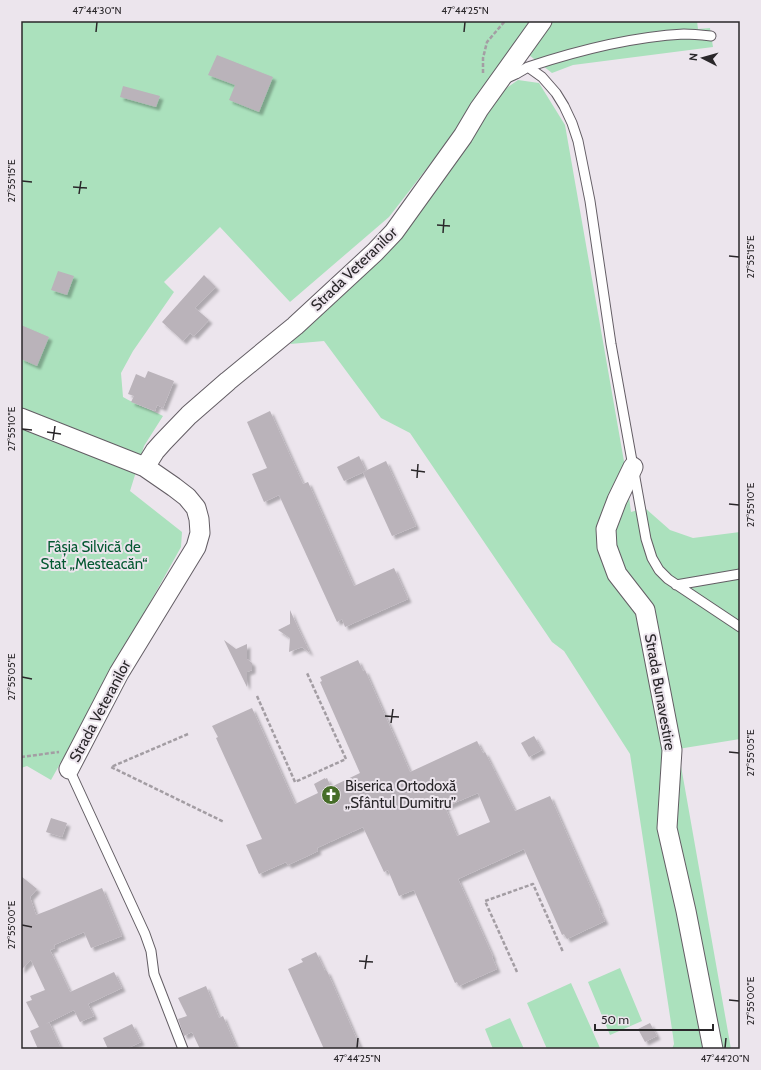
<svg xmlns="http://www.w3.org/2000/svg" width="761" height="1070" viewBox="0 0 761 1070" font-family="Cabin,sans-serif">
<style>
.green{fill:#abe1bd}
.building{fill:#bab3ba;fill-rule:evenodd;filter:url(#shadow)}
.lines{fill:none;stroke-linecap:round;stroke-linejoin:round}
.service-casing{stroke:#635d64;stroke-width:11}
.minor-casing{stroke:#635d64;stroke-width:21}
.path{stroke:#a39da3;stroke-width:2.5;stroke-dasharray:4 2;stroke-linecap:butt}
.service{stroke:#fff;stroke-width:9}
.minor{stroke:#fff;stroke-width:19}
.ticks{fill:none;stroke:#2a272a;stroke-width:1.5}
.labels{text-anchor:middle;dominant-baseline:central;stroke-width:4;stroke-linejoin:round;paint-order:stroke}
.street-label{font-size:15px;fill:#2a272a;stroke:#ece5ed}
.park-label{font-size:15px;fill:#055932;stroke:#ece5ed}
.poi-label{font-size:15px;fill:#2a272a;stroke:#ece5ed;text-anchor:start}
.neatline{fill:none;stroke:#2a272a;stroke-width:1.5}
.ticks-label{font-size:10px;text-anchor:middle;fill:#2a272a}
</style>
<defs>
<filter id="shadow"><feDropShadow dx="3.5" dy="3.5" stdDeviation="1" flood-color="#0004"/></filter>
</defs>
<rect width="100%" height="100%" fill="#ece5ed"/>
<path class="green" d="M21,21h512l-71,102 -73,94 -99,85 -70,-75 -56,55 10,10 -41,59 -12,22 2,24c13,8 27,12 40,19l-19,30 -14,45 52,41 -1,15 -130,233 -24,-14 -6,2z
M552,21h145l1,8 12,-1 3,19 -140,18 -21,8 -23,-18z
M518,80l21,3 26,42 60,342 6,45 14,-4 25,22 23,8 47,-6v207l-62,10 53,300h-59l2,-5 -1,-8 -43,-282 -66,-103 -12,-9 -142,-209 -29,-15 -57,-77 -34,3 111,-108 101,-145z
M620,968l22,53 -32,14 -22,-53z
M571,983l29,65 -2,1h-51l-20,-46z
M510,1018l14,31h-31l-8,-20z"/>
<path class="building" d="M217,55l56,22 -14,35 -30,-12 6,-15 -27,-10z
M123,86l37,10 -4,11 -36,-10z
M58,271l16,5 -7,19 -16,-5z
M204,275l12,12 -21,21 14,12 -15,16 -4,-3 -7,8 -21,-19z
M21,325l28,12 -12,29 -16,-7z
M148,371l26,10 -11,27 -6,-3 -2,6 -24,-9 3,-6 -6,-2 8,-20 9,4z
M270,411l33,73 5,-2 46,104 40,-18 14,31 -63,28 -3,-8 -5,3 -58,-127 -15,7 -12,-28 15,-6 -20,-46z
M359,456l7,15 -22,10 -7,-14z
M386,461l30,65 -24,10 -29,-64z
M290,610l8,18 12,25 -8,-6 -13,5 1,-14 -12,-8 12,-6z
M224,640l12,9 11,-5v15l5,4v7l-5,2v15z
M358,660l5,11 2,-1 45,102 67,-31 6,12 2,-1 30,59 35,-15 50,113h-1l6,12 -38,18 -3,-5 -2,1 -38,-86 -66,30 35,78h-1l5,12 -38,17 -2,-4 -2,1 -41,-93 -15,6 -11,-26 -4,2 -21,-45 -46,21 1,3 -8,4 -22,10 -2,-3 -27,12 -13,-29 16,-6 -46,-101 2,-1 -6,-11 40,-18 43,96 23,-11 -4,-9 11,-6v1l2,-1 4,9 29,-14 -40,-91 2,-1 -2,-4zM478,793l12,29 -33,14 -12,-29z
M534,736l8,14 -13,7 -8,-14z
M51,818l16,5 -5,14 -16,-5z
M21,876l16,13 -7,8 6,18 13,-5 53,-22 20,48 -31,12 -7,-16 -30,13 1,3 -5,2 20,42 44,-20 8,16 -34,16 6,12 -14,6 -6,-12 -28,14 3,-2 12,27h-23l-8,-18 9,-4 -13,-25 6,-2 -2,-4 15,-6 -14,-30 -10,10z
M316,952l9,19h2l34,78h-37l-36,-80 15,-7 -2,-3z
M206,986l13,32 4,-2 14,33h-37l-8,-17 -8,4 -6,-17 9,-3 -9,-18z
M650,1023l7,13 -12,6 -7,-13z
M132,1024l9,18 -15,7h-18l-5,-11z"/>
<g class="lines">
<g class="service-casing">
<path id="service" d="M528,67c51,-17 102,-30 156,-33 9,0 18,1 27,2
M505,79l11,-5 12,-7 14,10 14,16 8,13 8,17 6,18 12,60 21,143 35,195 6,19 7,12 9,9 72,48
M676,585l64,-11
M69,769l76,165 6,17 3,23 29,75"/>
</g>
<g class="minor-casing">
<path id="minor" d="M21,418l124,49 29,20 13,10 9,11 3,11 1,14 -4,14 -77,126 -50,96
M145,467l10,-16 8,-9 26,-27 39,-34 67,-55 80,-74 19,-20 69,-96 16,-27 63,-88
M633,467l-16,33 -11,29 1,18 10,27 28,36 27,140 -5,78 19,83 27,138"/>
</g>
<path class="path" d="M483,73v-15l4,-16 18,-21
M257,696l38,86 51,-23 -39,-86
M188,734l-77,33 113,55
M21,757l38,-5
M517,972l-32,-71 48,-17 30,68"/>
<use href="#service" class="service"/>
<use href="#minor" class="minor"/>
</g>
<path class="ticks" d="M96,32l1,-10M464,32l1,-10M22,181l10,1M73,187l14,1M79,194l2,-13M437,225l13,1M443,233l1,-14M729,256l10,1M22,429l10,1M47,432l14,2M53,440l2,-14M411,470l14,2M417,478l1,-14M729,504l10,1M22,677l10,2M385,716l14,1M391,723l2,-14M729,752l10,1M22,925l10,2M359,961l14,1M365,969l2,-14M729,1000l10,1M357,1048l1,-10M725,1048l1,-10"/>
<defs>
<g id="church-disc" transform="scale(1)"><circle r="9.5" fill="#466d28" stroke="#ece5ed"/><path d="M-1.2-6h2.4v3.5h3.3v2.4h-3.3V6h-2.4V-.1h-3.3v-2.4h3.3Z" fill="#fff"/></g>
</defs>
<g fill-rule="evenodd">
<use href="#church-disc" x="331" y="795"/>
</g>
<g class="labels">
<g class="street-label">
<text transform="translate(354 269) rotate(-44)">Strada Veteranilor</text>
<text transform="translate(660 692) rotate(80)">Strada Bunavestire</text>
<text transform="translate(100 711) rotate(-62)">Strada Veteranilor</text>
</g>
<g class="park-label">
<text x="94" y="547">Fâșia Silvică de<tspan x="94" dy="17">Stat „Mesteacăn“</tspan></text>
</g>
<g class="poi-label">
<text x="345" y="786">Biserica Ortodoxă<tspan x="345" dy="17">„Sfântul Dumitru”</tspan></text>
</g>
</g>
<rect width="761" height="1070" fill="none" stroke="#ece5ed" stroke-width="44"/>
<g transform="translate(703 58) rotate(276)" stroke="#ece5ed" stroke-width="3" paint-order="stroke">
<path d="M0-3L7 15L0 10L-7 15Z" fill="#2a272a"/>
<text y="-6" font-size="11" font-weight="bold" text-anchor="middle" fill="#2a272a">N</text>
</g>
<path d="M595 1024v6h118v-6" fill="none" stroke="#2a272a" stroke-width="2"/>
<text x="601" y="1024" font-size="12" fill="#2a272a" stroke="#ece5ed" stroke-width="3" paint-order="stroke">50 m</text>
<rect x="22" y="22" width="717" height="1026" class="neatline"/>
<g class="ticks-label">
<text x="97" y="14">47°44'30"N</text>
<text x="465" y="14">47°44'25"N</text>
<text transform="translate(11 181) rotate(-90)" y="4">27°55'15"E</text>
<text transform="translate(750 257) rotate(-90)" y="4">27°55'15"E</text>
<text transform="translate(11 429) rotate(-90)" y="4">27°55'10"E</text>
<text transform="translate(750 505) rotate(-90)" y="4">27°55'10"E</text>
<text transform="translate(11 677) rotate(-90)" y="4">27°55'05"E</text>
<text transform="translate(750 753) rotate(-90)" y="4">27°55'05"E</text>
<text transform="translate(11 925) rotate(-90)" y="4">27°55'00"E</text>
<text transform="translate(750 1001) rotate(-90)" y="4">27°55'00"E</text>
<text x="357" y="1062">47°44'25"N</text>
<text x="725" y="1062">47°44'20"N</text>
</g>
</svg>
